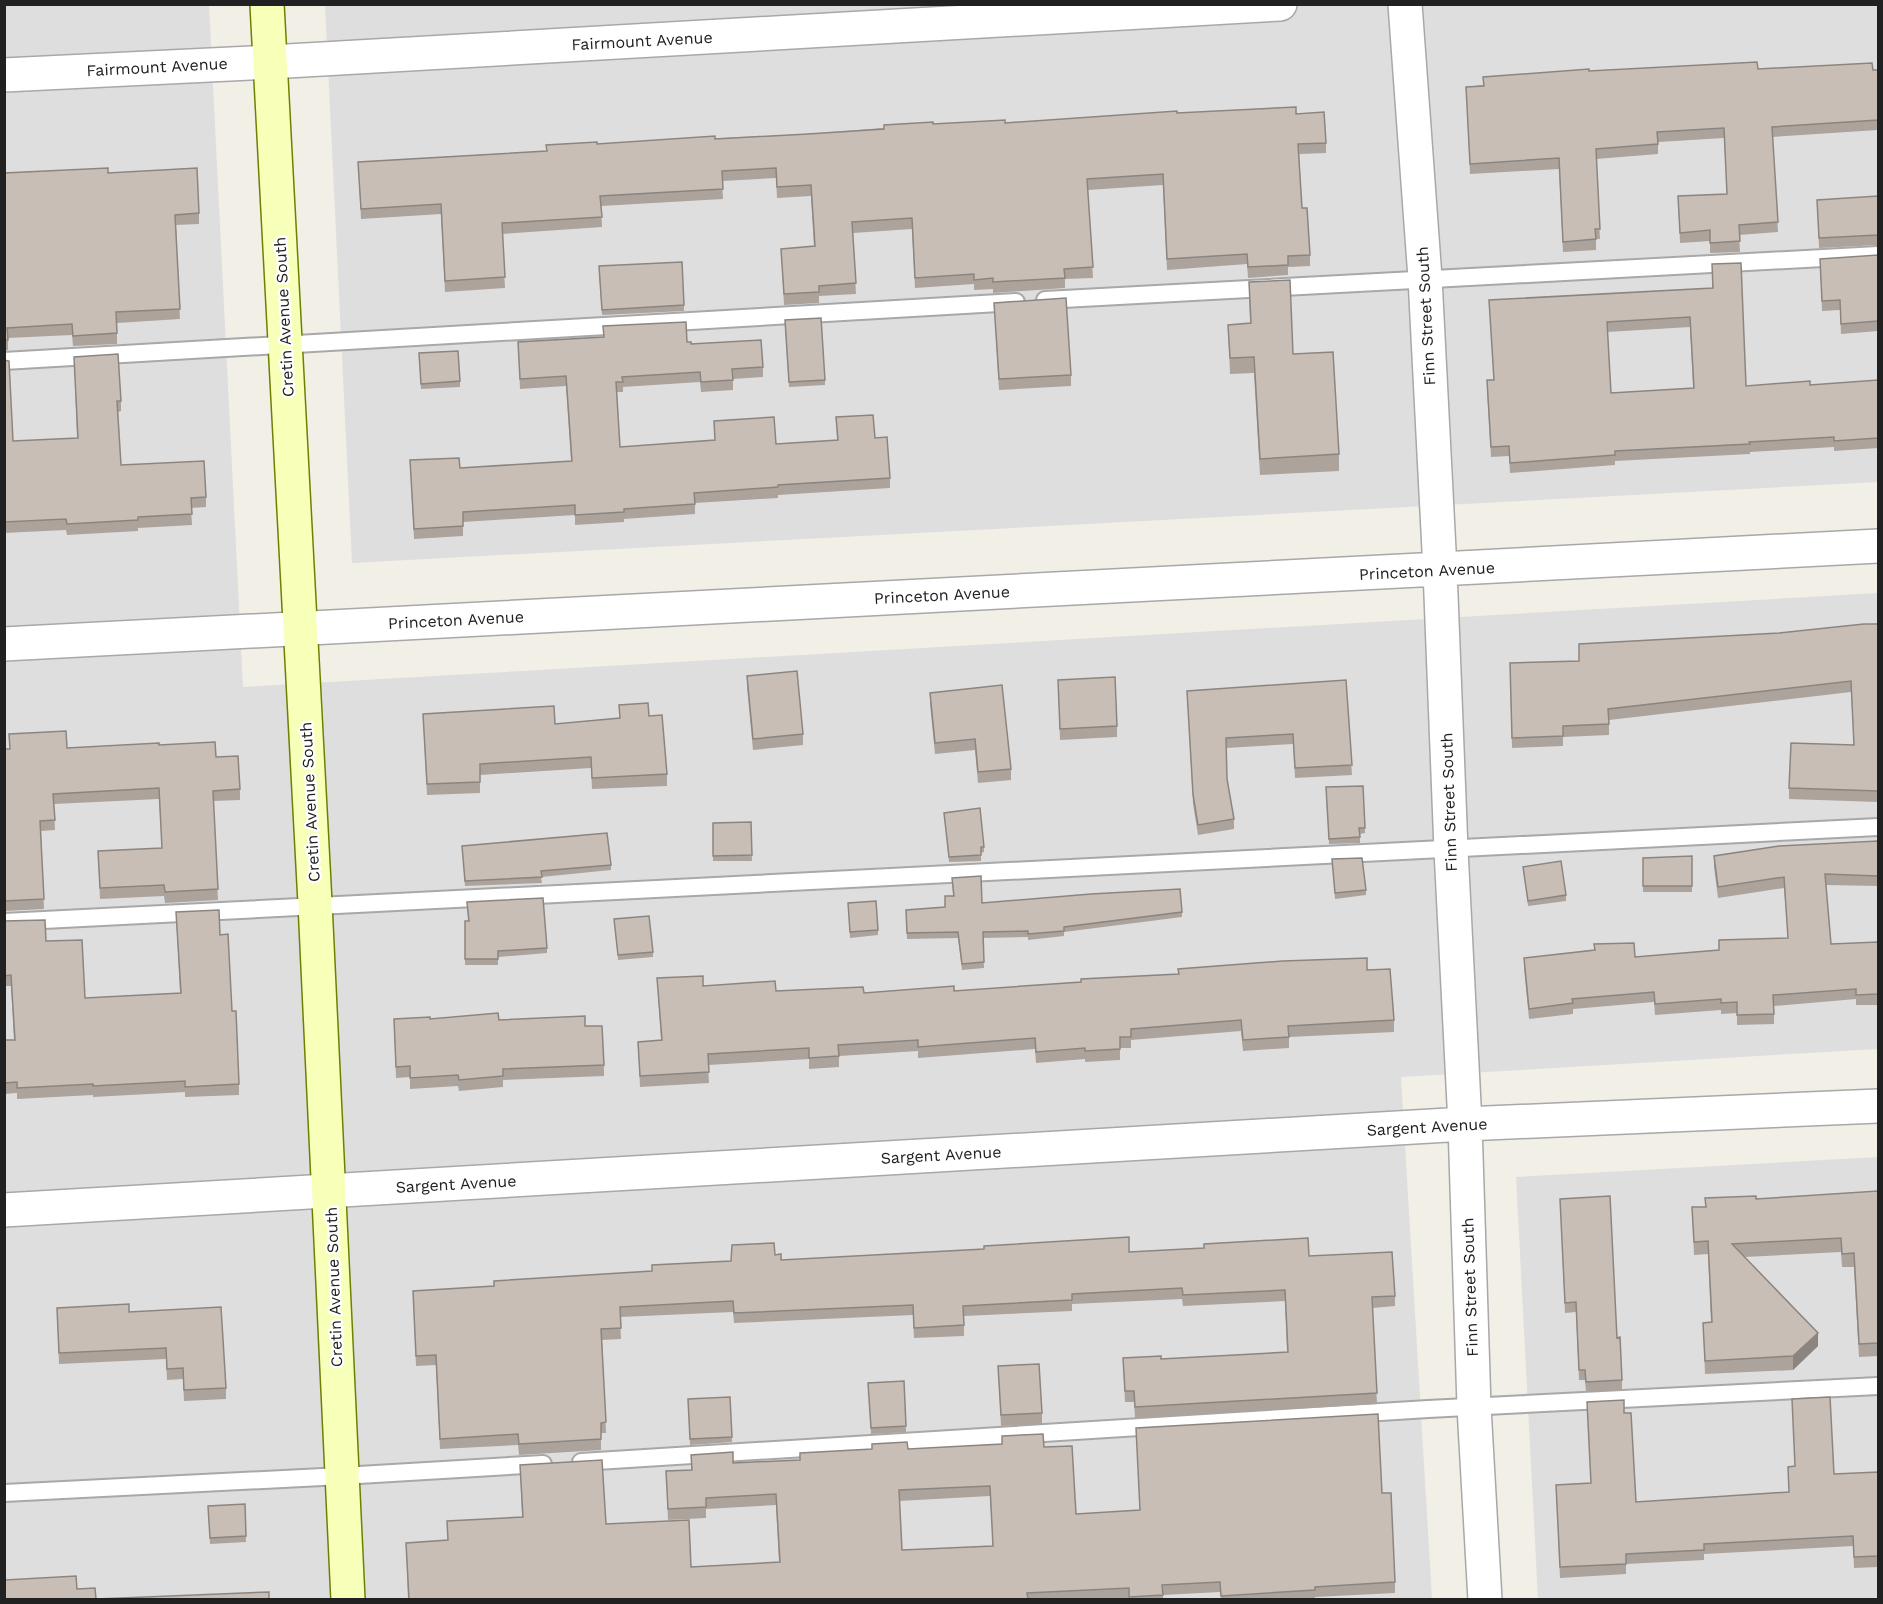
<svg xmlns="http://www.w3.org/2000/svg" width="1883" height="1604" viewBox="0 0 1883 1604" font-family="'Work Sans',sans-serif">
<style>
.residential{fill:#dfdede}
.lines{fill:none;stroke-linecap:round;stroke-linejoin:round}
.service-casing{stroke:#a8a8a8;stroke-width:20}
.minor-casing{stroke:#a8a8a8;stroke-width:36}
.secondary-casing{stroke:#6c8100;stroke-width:36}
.service{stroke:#fff;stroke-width:16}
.minor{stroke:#fff;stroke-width:33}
.secondary{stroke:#f8ffb9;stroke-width:33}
.wall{fill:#aca39d;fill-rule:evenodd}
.shaded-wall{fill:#8c857f}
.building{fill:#c8beb6;stroke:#8c857f;stroke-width:1.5;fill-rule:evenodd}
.labels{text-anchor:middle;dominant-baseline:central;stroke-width:4.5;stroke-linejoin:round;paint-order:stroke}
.street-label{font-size:16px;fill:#212121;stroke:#fff}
</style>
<rect width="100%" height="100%" fill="#f2efe7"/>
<path class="residential" d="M5,5h204l34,682 1635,-94v456l-477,28 31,522 -1427,1z
M325,5h1553v477l-1526,81z
M1878,1157v442h-340l-22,-422z"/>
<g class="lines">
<g class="service-casing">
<path id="service" d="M1045,300l833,-45
M4,361l1012,-59
M4,922c625,-36 1250,-62 1874,-95
M581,1462l847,-53 450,-23
M4,1493l338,-17 201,-12"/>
</g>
<g class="minor-casing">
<path id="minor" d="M1405,4l20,274 15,292 11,280 14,274 9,283 11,193
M4,75l266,-13 1010,-58
M4,644l1874,-98
M4,1210l1461,-86 413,-18"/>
</g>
<g class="secondary-casing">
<path id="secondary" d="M267,4l48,899 33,697"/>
</g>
<use href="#service" class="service"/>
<use href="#minor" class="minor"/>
<use href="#secondary" class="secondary"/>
</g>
<path class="wall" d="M1758,69l120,1v60l-106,7 6,95 -39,3 1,17 -30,1v-12l-30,2 -2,-47 49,-2 -3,-56 -66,4v12l-62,5 4,80h-4v11l-33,2 -4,-83 -89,5 -4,-87 123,-16z
M1177,113l119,1 30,29v10l-27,1 3,54 8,47v11l-22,1v8l-40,3 -1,-14 -80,6 -4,-85 -75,5 5,88 -28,1v9l-72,5v-4l-19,1v-6l-59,4 -3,-59 -59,4 3,61 -37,2v7l-35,2 -3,-56 33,-2 -3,-51 -34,2 -1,-20 -54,3 1,18 -122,7 1,21 -100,7 3,54 -60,4 -4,-78 -80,5 -3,-57 188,-11 51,-7 211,-10 125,-10 72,-1z
M4,173h104l91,40v11l-23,1 4,94 -63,4v21l-44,2 -1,-11 -64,3v12l-4,1z
M1878,196v49l-59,3 -2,-48z
M1878,255v76l-37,3 -1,-24 -18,1 -2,-52z
M1712,264l34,122 64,-1 68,-5v68l-44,3v-4l-84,5v2l-135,7v4l-105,8 -1,-17 -18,1 -4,-67v-10h7l-5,-80 223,-12zM1690,327l3,61 -82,5 -4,-61z
M599,272l85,33v6l-82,4z
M1249,282l44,72 46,100v17l-79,4 -6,-102 -24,1 -2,-49 22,-2z
M994,303l77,72v11l-72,4z
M603,326l84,16 76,25v10l-30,2v11l-32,2 -1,-10 -77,5v5h-6l3,55 95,-7 -1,-19 62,23 61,-4 -1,-23 39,21 15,40v10l-112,7v3l-83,5v11l-71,5v3l-49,3v-10l-112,7v14l-49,3 -4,-79 50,8 111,-7 -5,-75 -46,3 -2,-47 85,-5z
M785,326l40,54v5l-36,2z
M74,357l47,44v10l-3,1 3,53 85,32v10l-15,1 1,17 -54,3v3l-71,4 -1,-5 -62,3v-173l9,81 64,-3z
M419,358l41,23v6l-39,2z
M1878,624v178l-89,-3v-11l65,-43 -3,-53 -242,28v15l-46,2v9l-51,2 -2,-74 269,-41z
M747,676l56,58v11l-50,5 -6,-63z
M1058,680l59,46v11l-57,3z
M1346,680l6,95 -57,3 -2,-34 -67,4 1,31 7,40v10l-36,6 -5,-31 -6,-113z
M930,693l81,76v11l-33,3 -3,-33 -40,4 -5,-50z
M619,705l30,11 18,58v12l-75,3 -1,-21 -111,7v18l-53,2 -4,-81 132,10 64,-6z
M9,734l58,14 92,-3 57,12 24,32v11l-27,1 5,99 -53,3 -1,-7 -64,3 -2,-48 64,-3 -3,-49 -105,5 1,26 -14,1 3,78 -40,2v-162h6z
M1363,786l2,47 -5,1v9l-31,1 -3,-51z
M944,813l40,34v5l-3,1v8l-32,1z
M751,822l1,39h-39v-38z
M1878,841v45l-52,-1 5,59 47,-2v63h-22v-6l-82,7v18l-37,1v-12l-16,1v-4l-66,5 -1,-13 -81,7v5l-44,5 -5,-51v-10l70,-8v-6l41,13 84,-7 69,-12 -4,-50 -66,10 -4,-31v-11z
M462,846l149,19v5l-70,7 1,6 -77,3z
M1692,856v36h-49v-34z
M1332,859l34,31v5l-31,4z
M1523,867l43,28v6l-38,5z
M952,878l30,25 200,9v5l-118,15v4l-36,4v-3l-45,1 1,30 -22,2 -4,-32 -51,1 -1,-29 39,-3 8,-11z
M467,902l80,46v5l-49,4v8h-33v-44h3z
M848,903l30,27v5l-28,3z
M176,912l44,23 12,76 7,73v11l-54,2v-5l-92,5v-2l-76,4v-6l-13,1v-54h10l-3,-54h-7v-65l42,20 39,57 95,-5z
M614,919l39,33v5l-35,3z
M1367,970l27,50v12l-105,5v11l-46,3 -2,-20 -110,9v8h-11v12l-35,2v-3l-49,4 -1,-14 -117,9v-7l-79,5v11l-30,2v-10l-101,6 1,18 -69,4 -2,-45 23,-2 -4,-62 46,8 73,5 88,2 90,-2z
M394,1019l105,1 86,6 19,39v11l-101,4v7l-44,4 -1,-5 -48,3v-12l-14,1z
M1878,1191v165l-19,1 -5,-90h-12l-1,-15 -97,5 74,89 -25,24 -88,4 -2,-51 8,-1 -3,-68 -14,1 -2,-48h13l51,-8z
M1560,1199l57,139 5,42v10l-36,2 -1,-12h-6l-3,-68 -11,1z
M1129,1252l180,4 86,40v10l-23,2 5,96 -242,14 -1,-16h-9l-2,-44 38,1 126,-7 -2,-51 -102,5 -1,-7 -110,5v7l-108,5v20l-50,2 -1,-23 -179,8 -1,-11 -113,5 1,22 -19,1 4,93h-5v17l-82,5 -1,-10 -78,4 -4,-84 -20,1 -3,-75 81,-5 158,-15 79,-10 44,-6 6,5z
M57,1308l72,4 97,76v11l-42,2 -1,-22 -16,1 -1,-21 -107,5z
M998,1366l44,47v11l-41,2z
M904,1381l2,51 -35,2 -3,-51z
M730,1397l2,45 -42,3 -2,-46z
M1792,1399l42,75 44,-2v95l-24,1 -1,-22 -149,8v6l-78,4v10l-66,4 -4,-93 35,-2 -4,-81 37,11 12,89 153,-10 -1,-25 7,-1z
M1136,1428l246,65 13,89v11l-80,4v2h-94l-1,-7 -57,3v4h-34v-1l-21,1h-700l-2,-56 42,-3 -1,-19 75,-4 -2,-52 86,59 85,43 88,-5 -3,-57 -70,4v9l-38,2 -2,-49 25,-1v-15l42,8 67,-3 108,-11 136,-2 32,67 64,-4zM990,1496l3,50 -91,4 -3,-49z
M245,1504l1,38 -36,2 -2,-38z"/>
<path class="shaded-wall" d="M1818,1333v13l-25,24v-14z"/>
<path class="building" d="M1757,62l1,7 114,-6 1,7h5v50l-106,7 6,95 -39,3 1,16 -30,2v-13l-30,3 -2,-37 49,-2 -3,-66 -67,4 1,12 -62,5 4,80h-5l1,10 -33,3 -4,-84 -89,6 -4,-77 18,-1 -1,-9 106,-8v2z
M1296,107v7l28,-2 2,31 -28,1 4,64h5l3,47 -22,1v9l-40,2 -1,-13 -80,5 -4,-85 -76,5 6,88 -29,2 1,9 -72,4v-4l-19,2v-6l-59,4 -3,-60 -60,4 4,61 -37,3v6l-35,2 -3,-45 34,-3 -4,-61 -34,2 -1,-19 -54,3 1,18 -123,7 2,21 -100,6 3,54 -60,4 -4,-77 -80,5 -3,-47 189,-11 -1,-6 51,-3v2l118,-8v3l93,-5 76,-5v-4l49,-3v2l72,-4v3l172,-12v2z
M108,168v5l89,-5 2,45 -24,2 5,94 -64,3 1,21 -44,3 -1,-12 -65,4 1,12h-4v-167z
M1878,196v39l-59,3 -2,-38z
M1878,255v66l-37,3 -1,-24 -18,1 -2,-42z
M682,262l2,43 -82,5 -3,-44z
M1741,263l5,123 64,-5v4l68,-5v58l-44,3v-4l-85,5 1,2 -135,7v4l-105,8 -1,-17 -18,1 -4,-67h7l-5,-80 224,-12 -1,-24zM1690,317l4,71 -83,5 -4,-71z
M1290,280l3,74 40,-2 6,102 -79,5 -6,-102 -24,1 -2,-33 23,-2 -2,-41z
M1066,298l5,77 -72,4 -5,-76z
M821,318l4,62 -36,2 -4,-62z
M686,322l1,20h4v2l70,-4 2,27 -31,2 1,11 -32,2 -1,-10 -78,5 1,5h-7l4,65 95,-7 -1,-19 60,-4 2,27 62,-4 -2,-23 37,-2 2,23 12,-1 3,41 -112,7v2l-84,6 1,11 -71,5v3l-49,3v-10l-112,7v14l-49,3 -4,-69 49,-2 1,10 112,-7 -6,-85 -46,3 -2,-37 86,-5 -1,-11z
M458,351l2,30 -39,3 -2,-31z
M118,354l3,47h-4l4,64 83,-4 2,36 -15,1 1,16 -54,3v3l-71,4 -1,-5 -62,3v-162l5,1 4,80 65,-3 -4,-81z
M1864,624h14v167l-89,-3 2,-45 63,2 -3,-64 -243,28 1,15 -46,2v10l-51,2 -2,-75 69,-2v-17l200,-11z
M797,671l6,63 -50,5 -6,-63z
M1115,677l2,49 -57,3 -2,-49z
M1346,680l6,85 -57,3 -2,-34 -67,4 1,41 7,40 -36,6 -5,-31 -6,-103z
M1002,685l9,84 -33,3 -3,-33 -40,4 -5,-50z
M648,703l1,13 13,-1 5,59 -75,4 -1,-21 -111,7v18l-53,2 -4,-70 131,-8 1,18 65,-6 -1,-13z
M66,731l1,17 92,-5v2l56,-3 1,15 22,-1 2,33 -27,2 5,98 -53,3 -1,-7 -64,3 -2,-37 64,-3 -3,-60 -106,6 2,26 -15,1 4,78 -40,2v-152h6l-1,-15z
M1363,786l2,42h-6l1,9 -31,2 -3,-52z
M980,808l4,39h-3v8l-32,2 -5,-44z
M751,822l1,33 -39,1v-33z
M607,833l4,32 -70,6 1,6 -77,4 -3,-35z
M1878,841v35l-53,-2 6,70 47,-2v52l-22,1v-6l-83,6 1,19 -37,1v-13l-16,1v-4l-66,5 -1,-12 -82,7 1,4 -44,6 -5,-51 71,-8 -1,-6 40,-1 1,14 84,-7v-10l69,-2 -4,-61 -66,10 -4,-31 65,-10z
M1692,856v30h-49v-28z
M1362,858l4,32 -31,3 -3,-34z
M1561,861l5,34 -38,6 -5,-34z
M981,876l1,27 109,-9 89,-5 2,23 -118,15v4l-36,3v-3l-45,1 1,30 -22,2 -4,-32 -51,1 -1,-23 39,-3v-11h9l-2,-18z
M543,898l4,50 -49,3v8h-33v-38h4l-2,-19z
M876,901l2,29 -28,2 -2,-29z
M219,910l1,25 8,-1 4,77h4l3,73 -54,3v-6l-92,5v-2l-76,4v-6l-13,1v-43h11l-4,-65 -7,1v-55l41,-1 1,21 36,-1 3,58 96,-5 -5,-81z
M649,916l4,36 -35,3 -4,-36z
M1367,958v12l23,-1 4,51 -106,6 1,11 -46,3 -2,-20 -110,9v8h-11v12l-35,2v-3l-49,4 -1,-14 -117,9v-7l-80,5 1,11 -30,2v-10l-101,6 1,18 -69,4 -2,-34 24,-2 -5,-62 46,-2v10l72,-5 1,10 87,-4 1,6 90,-7v5l127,-9v-3l98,-5 -1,-5 105,-8z
M498,1013l1,7 86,-4v10h17l2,39 -101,4v7l-44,4 -1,-5 -48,3v-12l-14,1 -2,-48 36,-2v2z
M1878,1191v152l-19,1 -5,-91 -12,1 -1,-16 -109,6 86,89 -25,23 -88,5 -2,-38 9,-1 -4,-81 -14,1 -2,-35h14l-1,-9 51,-2v3z
M1610,1196l7,142 3,-1 2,43 -36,2 -1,-12h-6l-3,-68 -11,1 -5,-104z
M1129,1237v15l75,-4v-4l104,-6 1,18 83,-4 3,44 -23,1 5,96 -242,14 -1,-16h-9l-2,-33 38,-2v3l127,-7 -3,-62 -102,5 -1,-7 -110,6v6l-109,6 1,19 -50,3 -1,-23 -179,8 -1,-12 -113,6 1,21 -20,1 5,93 -5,1v16l-82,5 -1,-10 -78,5 -4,-84 -20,1 -3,-65 81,-5v-5l158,-10v-6l79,-4 1,-16 42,-2 1,12 6,-1v6l203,-11v-3z
M129,1304v8l92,-5 5,81 -42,2 -1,-22 -16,1 -1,-21 -107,5 -2,-45z
M1039,1364l3,49 -41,2 -3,-49z
M904,1381l2,45 -35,2 -3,-45z
M730,1397l2,40 -42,2 -2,-40z
M1830,1397l4,77 44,-2v84l-24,1 -1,-21 -149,8v6l-78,4v10l-66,3 -4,-82 35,-2 -4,-81 37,-2v13h7l5,89 153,-10 -1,-25 7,-1 -3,-67z
M1378,1414l4,79h9l4,89 -80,5v3l-94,6 -1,-14 -58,3 1,10 -34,2v-9l-102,5 1,6h-619l-3,-56 42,-3 -1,-19 76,-4 -3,-52 82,-5 4,64 83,-4 2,47 89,-5 -4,-68 -70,4v9l-38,2 -2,-38 26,-1 -1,-15 42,-3v11l67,-3v-7l72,-4v-5l35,-2 1,7 94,-5v-8l41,-2 1,13 28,-1 4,68 64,-4 -4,-82zM990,1486l3,60 -91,4 -3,-60z
M245,1504l1,32 -36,2 -2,-32z
M76,1576l1,13 18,-1 1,11 173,-7v7h-265v-21l1,2z"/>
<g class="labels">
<g class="street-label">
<text transform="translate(642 41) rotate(-3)">Fairmount Avenue</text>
<text transform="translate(157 67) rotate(-3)">Fairmount Avenue</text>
<text transform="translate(1426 316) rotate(-93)">Finn Street South</text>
<text transform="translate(284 317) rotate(-93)">Cretin Avenue South</text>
<text transform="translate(1427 571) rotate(-3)">Princeton Avenue</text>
<text transform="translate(942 595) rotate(-3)">Princeton Avenue</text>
<text transform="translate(456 620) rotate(-3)">Princeton Avenue</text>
<text transform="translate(310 802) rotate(-93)">Cretin Avenue South</text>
<text transform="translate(1449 802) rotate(-92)">Finn Street South</text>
<text transform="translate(1427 1127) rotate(-3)">Sargent Avenue</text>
<text transform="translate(941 1155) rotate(-3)">Sargent Avenue</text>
<text transform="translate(456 1184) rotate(-3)">Sargent Avenue</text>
<text transform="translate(334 1287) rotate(-92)">Cretin Avenue South</text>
<text transform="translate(1470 1287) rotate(-92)">Finn Street South</text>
</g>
</g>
<rect width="1883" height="1604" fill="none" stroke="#212121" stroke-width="12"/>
</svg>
